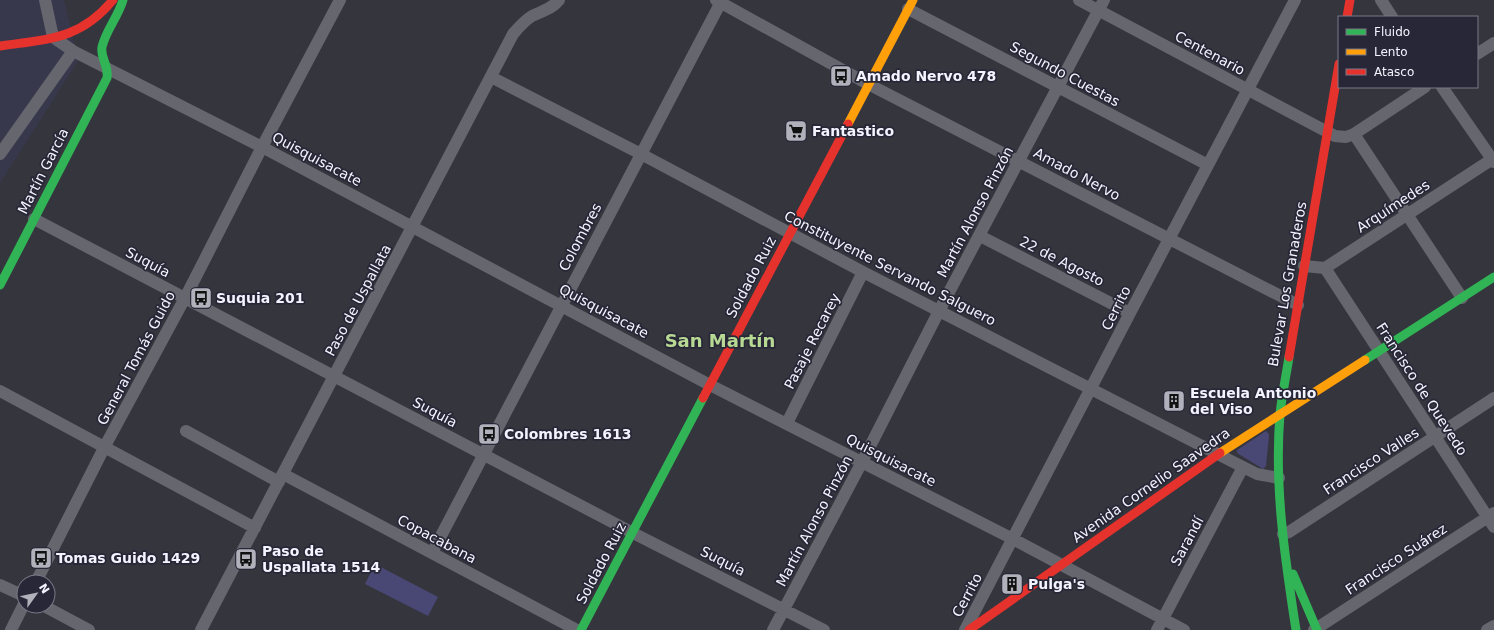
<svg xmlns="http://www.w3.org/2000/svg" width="1494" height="630" viewBox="0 0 1494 630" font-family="'DejaVu Sans',sans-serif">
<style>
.built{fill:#38384d}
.green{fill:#494773}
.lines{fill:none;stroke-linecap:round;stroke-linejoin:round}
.street{stroke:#65666e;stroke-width:12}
.fast{stroke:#30b455;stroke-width:9}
.slow{stroke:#ff9f0a;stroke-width:9}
.jam{stroke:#e5322d;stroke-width:9}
.labels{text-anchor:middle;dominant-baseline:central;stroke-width:3.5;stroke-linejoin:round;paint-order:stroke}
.street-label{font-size:14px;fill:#f3f4ff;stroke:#272737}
.poi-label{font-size:14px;font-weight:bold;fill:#f3f4ff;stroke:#272737;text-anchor:start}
.district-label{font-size:18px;font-weight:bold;fill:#b8d993;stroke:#272737}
</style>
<rect width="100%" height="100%" fill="#35353e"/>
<path class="built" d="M0,0h64l14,61 -78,122z"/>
<path class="green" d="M1266,431l3,3v2l-3,30 -3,3 -26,-16v-3z
M375,564l63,33 -10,19 -63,-32z"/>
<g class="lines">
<path class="street" d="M45,0l8,37 20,14 189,96 448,238 303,154 171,91
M716,0l152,84 430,221
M1079,0l256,136 11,1 8,-3 71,-47
M1381,0l11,17
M908,9l300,156
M1477,54l17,-11
M491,77l150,77 222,118 380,195 14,7 22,4
M1442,87l52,75
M1354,134l108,164
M0,154l73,-103
M34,219l599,314 191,97
M980,236l150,77
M1304,266l21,2 169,-110
M1325,268l169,259
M0,391l255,137
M787,423l76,-151
M186,431l93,51
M283,474l294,156
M1283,534l6,-2 205,-134
M432,553l290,-553
M36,582l69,-136 80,-148 77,-151 78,-147
M0,585l24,11
M44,606l45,24
M11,630l13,-26
M201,630l312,-596c6,-7 11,-13 19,-18 10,-5 20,-7 27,-16
M773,630l89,-168 77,-151 165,-311
M965,630l165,-317 165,-313
M1157,630l86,-163
M1314,630l180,-117
M1487,630l7,-4"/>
<path class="fast" d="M0,285l107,-207c2,-13 -7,-20 -5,-31 4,-17 16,-30 21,-47
M1289,357c-3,19 -7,38 -9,57 -6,72 5,145 16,216
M1365,360l129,-83
M1293,574l24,56
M581,630l122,-232"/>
<path class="slow" d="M848,124l65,-124
M1220,453l145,-93"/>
<path class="jam" d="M1347,17l3,-17
M0,46c48,-7 80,-6 113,-46
M1289,357l50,-293
M703,398l145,-274
M969,630l251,-177"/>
</g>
<defs>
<g id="bus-square" transform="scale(1.15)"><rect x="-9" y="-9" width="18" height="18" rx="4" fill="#b0b1bb" stroke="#272737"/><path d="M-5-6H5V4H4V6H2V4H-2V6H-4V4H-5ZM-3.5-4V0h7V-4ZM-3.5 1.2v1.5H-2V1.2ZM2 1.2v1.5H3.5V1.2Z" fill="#111"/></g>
<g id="supermarket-square" transform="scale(1.15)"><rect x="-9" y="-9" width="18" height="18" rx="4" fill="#b0b1bb" stroke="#272737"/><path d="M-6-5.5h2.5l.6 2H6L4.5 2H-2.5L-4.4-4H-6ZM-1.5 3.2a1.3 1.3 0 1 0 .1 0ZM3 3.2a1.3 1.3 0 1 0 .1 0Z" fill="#111"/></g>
<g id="building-square" transform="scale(1.15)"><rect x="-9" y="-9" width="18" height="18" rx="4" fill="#b0b1bb" stroke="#272737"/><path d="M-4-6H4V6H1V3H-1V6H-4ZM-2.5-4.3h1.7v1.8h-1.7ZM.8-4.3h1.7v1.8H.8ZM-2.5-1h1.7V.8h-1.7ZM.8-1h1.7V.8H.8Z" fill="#111"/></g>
</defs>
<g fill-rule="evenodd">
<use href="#bus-square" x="841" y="76"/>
<use href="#supermarket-square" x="796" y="131"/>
<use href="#bus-square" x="201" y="298"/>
<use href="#building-square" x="1174" y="401"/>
<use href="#bus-square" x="489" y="434"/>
<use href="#bus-square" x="41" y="558"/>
<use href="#bus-square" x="246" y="559"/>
<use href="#building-square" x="1012" y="584"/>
</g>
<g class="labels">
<g class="street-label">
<text transform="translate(1210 53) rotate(28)">Centenario</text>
<text transform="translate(1065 74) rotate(28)">Segundo Cuestas</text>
<text transform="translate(317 159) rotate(28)">Quisquisacate</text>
<text transform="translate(43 171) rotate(-63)">Martín García</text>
<text transform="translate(1077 174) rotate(28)">Amado Nervo</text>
<text transform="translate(1393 206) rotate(-33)">Arquímedes</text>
<text transform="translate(975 212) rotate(-62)">Martín Alonso Pinzón</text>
<text transform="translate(580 237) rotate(-62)">Colombres</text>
<text transform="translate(1062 261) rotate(27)">22 de Agosto</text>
<text transform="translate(148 262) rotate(28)">Suquía</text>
<text transform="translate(890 268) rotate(27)">Constituyente Servando Salguero</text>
<text transform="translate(751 277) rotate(-62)">Soldado Ruiz</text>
<text transform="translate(1287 284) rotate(-80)">Bulevar Los Granaderos</text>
<text transform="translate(358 300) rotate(-62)">Paso de Uspallata</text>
<text transform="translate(1116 308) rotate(-63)">Cerrito</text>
<text transform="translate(604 311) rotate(28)">Quisquisacate</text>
<text transform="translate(812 341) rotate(-63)">Pasaje Recarey</text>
<text transform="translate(136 358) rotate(-62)">General Tomás Guido</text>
<text transform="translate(1422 389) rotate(57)">Francisco de Quevedo</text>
<text transform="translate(435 412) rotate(28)">Suquía</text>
<text transform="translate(891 460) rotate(27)">Quisquisacate</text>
<text transform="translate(1371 461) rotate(-33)">Francisco Valles</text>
<text transform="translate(1151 485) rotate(-35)">Avenida Cornelio Saavedra</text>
<text transform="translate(814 521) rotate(-62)">Martín Alonso Pinzón</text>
<text transform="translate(437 539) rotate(28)">Copacabana</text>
<text transform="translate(1187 541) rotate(-62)">Sarandí</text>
<text transform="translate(1396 559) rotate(-33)">Francisco Suárez</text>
<text transform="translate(723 561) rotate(27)">Suquía</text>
<text transform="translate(601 563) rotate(-62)">Soldado Ruiz</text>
<text transform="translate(967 595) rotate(-62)">Cerrito</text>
</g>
<g class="poi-label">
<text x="856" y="76">Amado Nervo 478</text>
<text x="812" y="131">Fantastico</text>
<text x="216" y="298">Suquia 201</text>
<text x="1190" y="393">Escuela Antonio<tspan x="1190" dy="16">del Viso</tspan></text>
<text x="504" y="434">Colombres 1613</text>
<text x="262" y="551">Paso de<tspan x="262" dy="16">Uspallata 1514</tspan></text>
<text x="56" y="558">Tomas Guido 1429</text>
<text x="1028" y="584">Pulga's</text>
</g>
<g class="district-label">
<text x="720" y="340">San Martín</text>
</g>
</g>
<rect x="1338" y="16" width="140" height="72" fill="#272737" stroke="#797987"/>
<rect x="1346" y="29" width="20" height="6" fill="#30b455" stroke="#797987"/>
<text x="1374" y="36" font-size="12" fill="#f3f4ff">Fluido</text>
<rect x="1346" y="49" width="20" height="6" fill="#ff9f0a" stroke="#797987"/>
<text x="1374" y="56" font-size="12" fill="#f3f4ff">Lento</text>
<rect x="1346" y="69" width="20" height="6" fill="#e5322d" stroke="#797987"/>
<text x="1374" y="76" font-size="12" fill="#f3f4ff">Atasco</text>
<g transform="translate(36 594) rotate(57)"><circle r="19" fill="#272737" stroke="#797987"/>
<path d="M0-3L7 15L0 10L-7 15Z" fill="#b0b1bb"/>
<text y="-6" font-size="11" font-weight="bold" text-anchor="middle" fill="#f3f4ff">N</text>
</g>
</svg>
